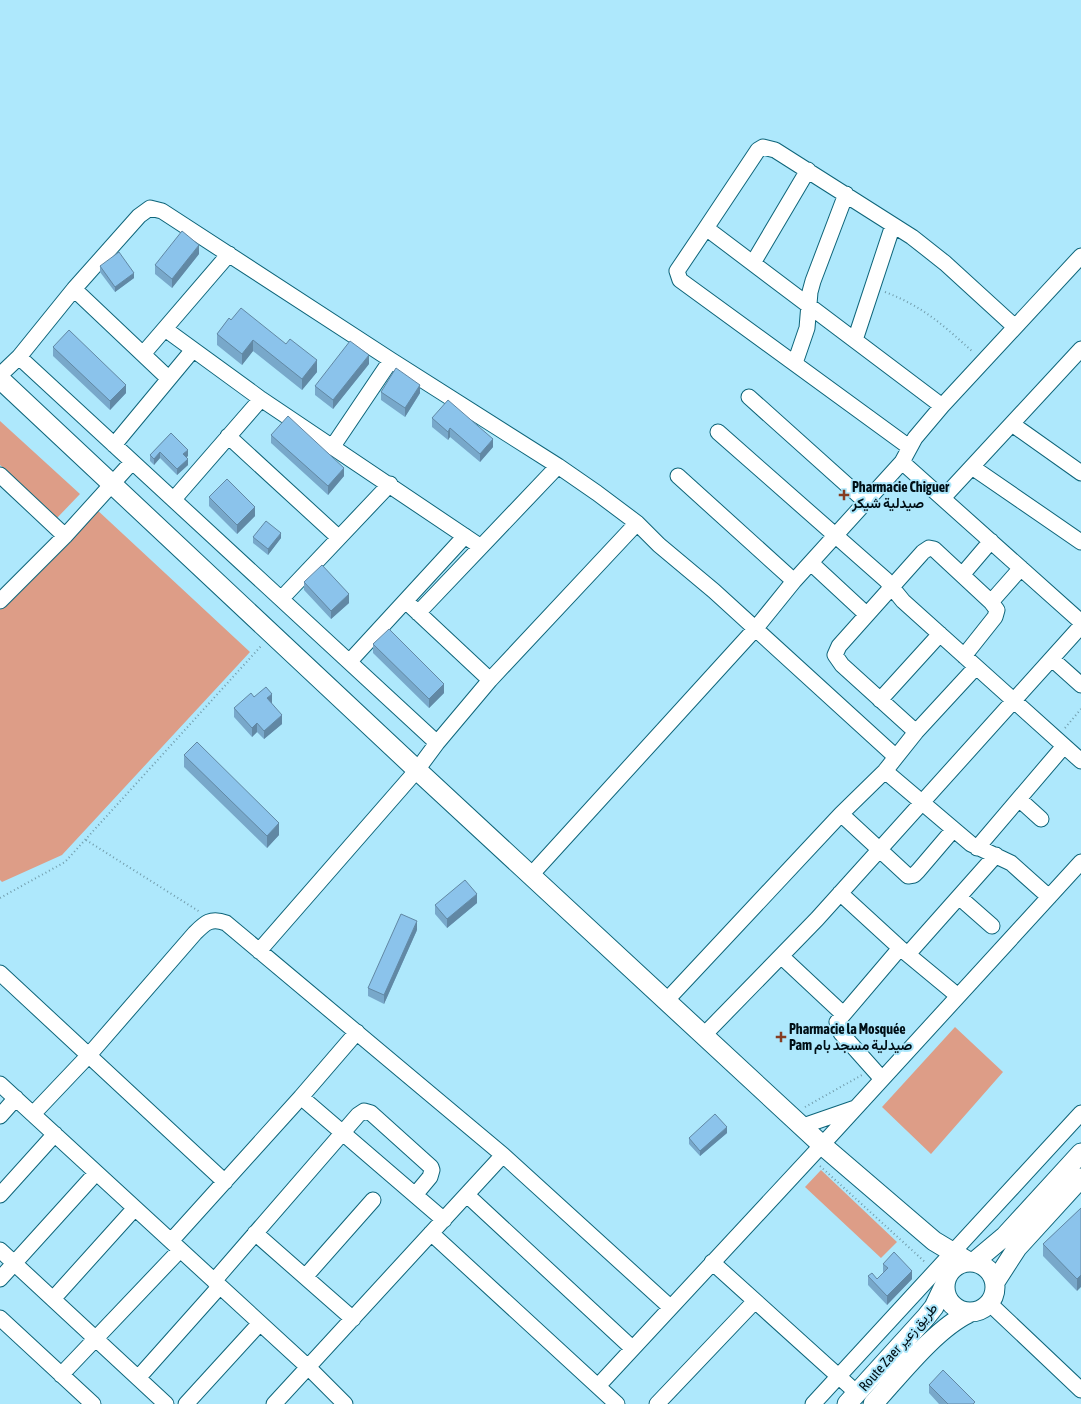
<svg xmlns="http://www.w3.org/2000/svg" width="1081" height="1404" viewBox="0 0 1081 1404" font-family="'Asap Condensed',Vazirmatn,sans-serif">
<style>
.green{fill:#dd9d87}
.lines{fill:none;stroke-linecap:round;stroke-linejoin:round}
.minor-casing{stroke:#0e657a;stroke-width:17}
.major-casing{stroke:#0e657a;stroke-width:21}
.path{stroke:#719cab;stroke-width:2;stroke-dasharray:1 3;stroke-linecap:butt}
.minor{stroke:#fff;stroke-width:15}
.major{stroke:#fff;stroke-width:19}
.wall{fill:#78a8ca}
.shaded-wall{fill:#6188a4}
.building{fill:#8bc3eb;stroke:#6188a4}
.poi-dot{fill:#863d22;stroke:#aee8fc;stroke-width:1.5}
.labels{text-anchor:middle;dominant-baseline:central;stroke-width:4;stroke-linejoin:round;paint-order:stroke}
.poi-label{font-size:14px;font-weight:bold;fill:#000f16;stroke:#aee8fc;text-anchor:start}
.street-label{font-size:14px;fill:#000f16;stroke:#aee8fc}
</style>
<rect width="100%" height="100%" fill="#aee8fc"/>
<path class="green" d="M0,421l80,73 -23,24 -57,-53z
M95,508l155,144 -188,203 -60,27 -2,-2v-270z
M955,1027l48,45 -72,82 -49,-47z
M821,1170l76,72 -16,16 -76,-71z"/>
<g class="lines">
<g class="minor-casing">
<path id="minor" d="M706,228l-29,43 3,9 229,167
M753,263l55,-93
M74,289l94,89
M165,329l96,70 220,148
M855,340l38,-115
M143,354l86,-100
M19,357l418,386
M795,363l12,-35 3,-36 3,-11 33,-87
M0,375l19,-18 55,-68 65,-73 11,-8 12,3 229,149 167,106 39,27 40,30 22,22 55,46 182,166
M749,397l117,105
M942,406l-236,-178 52,-78 5,-3 12,3 137,87 33,26 70,64
M1012,424l69,49
M718,432l168,148 17,21 178,160
M228,436l110,101
M114,445l78,-94
M333,446l58,-86
M902,462l179,160
M972,467l109,75
M0,475l65,61
M678,476l116,105
M943,498l138,-149
M174,499l87,-100
M811,563l55,51
M962,575l29,-34
M282,598l108,-114
M0,601l65,-65 67,-74
M991,602l30,-34
M412,607l78,73
M418,613l140,-147
M1052,659l29,26
M350,661l115,-125
M880,700l60,-66
M916,732l-74,-67 -7,-10 4,-9 84,-94 6,-4 5,1 57,53 6,8 -2,7 -31,39
M885,771l86,73 40,19 38,34
M1019,799l22,20
M841,814l67,62 6,-1 4,-4 35,-41
M977,848l87,-102
M531,875l225,-247 38,-47 108,-119 13,-24 27,-32 139,-150
M840,893l60,55 58,48
M959,897l33,29
M259,951l158,-181 20,-27 53,-63 147,-157
M908,954l88,-99
M781,956l62,58
M0,973l225,209
M666,1001l175,-187 44,-43 31,-39 60,-65
M703,1036l114,-117 264,-293
M882,1079l-41,-46 -4,-11 63,-74
M0,1084l309,284 36,36
M301,1097l143,123
M33,1114l56,-59 106,-122c10,-10 16,-16 31,-10l277,232 167,152
M0,1116l16,-18
M803,1126l52,-18
M0,1195l55,-61
M467,1195l165,153
M255,1233l98,86
M431,1233l186,171
M171,1241l130,-144 56,-65
M0,1250l166,154
M712,1262l145,131
M305,1277l68,-77
M0,1279l96,-106
M214,1281l144,-166 6,-4 7,2 60,54 1,3 -2,7 -15,18
M53,1299l82,-91
M989,1303l92,87
M0,1318l93,86
M61,1375l119,-125
M138,1378l82,-92
M598,1386l234,-252 249,-272
M186,1404l74,-81
M274,1404l229,-249
M657,1404l98,-103
M813,1404l268,-291"/>
</g>
<g class="major-casing">
<path id="major" d="M0,379l417,391 405,375 112,96 35,21
M945 1287a25 25 0 1 1 50 0a25 25 0 1 1-50 0Z
M974,1262l31,-26 76,-83
M995,1282l22,-34 64,-70
M847,1404l79,-87 8,-10 10,-21
M873,1404c26,-28 62,-75 96,-91"/>
</g>
<path class="path" d="M885,292c39,15 58,33 88,60
M1065,728l16,-19
M86,840l114,72
M0,898l65,-36 197,-217
M805,1107l57,-32
M820,1166l106,97"/>
<use href="#minor" class="minor"/>
<use href="#major" class="major"/>
</g>
<path class="wall" d="M199,254l-27,34 -17,-14v-9z
M100,266l34,12 -19,14 -15,-20z
M229,318l88,54 -15,18 -49,-39 -11,14 -25,-20v-11z
M53,347l73,46 -16,17 -57,-54z
M369,364l-36,45 -18,-14v-9z
M381,392l39,1 -15,24 -24,-17z
M432,418l61,29 -13,15 -30,-25 -2,3 -16,-13z
M171,433l17,23 -2,1 2,8 -11,10 -17,-17 -6,7 -4,-4v-6z
M271,435l73,41 -16,19 -57,-52z
M209,497l46,19 -18,18 -28,-28z
M253,537l28,1 -13,17 -15,-12z
M304,582l45,21 -18,16 -27,-29z
M373,644l71,49 -15,15 -56,-55z
M254,697l18,6h-1l11,21 -18,15 -7,-7 -5,5 -18,-20v-9z
M184,755l95,80 -12,13 -83,-81z
M477,903l-30,25 -12,-14v-9z
M417,930l-33,74 -16,-8v-8z
M727,1133l-27,23 -11,-12v-6z
M1081,1208l-4,83 -34,-35v-12z
M883,1264l29,15 -25,26 -19,-20v-9l9,3 6,-6z
M929,1385l46,19h-36l-10,-11z"/>
<path class="shaded-wall" d="M199,245v9l-27,34v-9z
M134,273v5l-19,14v-5z
M253,340v11l-11,14v-11z
M369,355v9l-36,45v-9z
M317,360v12l-15,18v-11z
M126,385v8l-16,17v-9z
M420,385v8l-15,24v-9z
M450,428v9l-2,3v-8z
M493,439v8l-13,15v-8z
M188,450v6l-5,4v-6z
M160,452v6l-6,7v-6z
M188,459v6l-11,10v-6z
M344,468v8l-16,19v-9z
M255,507v9l-18,18v-9z
M281,533v5l-13,17v-6z
M349,594v9l-18,16v-8z
M444,684v9l-15,15v-9z
M272,694v9l-5,4v-9z
M282,715v9l-18,15v-8z
M257,723v9l-5,5v-9z
M279,823v12l-12,13v-12z
M477,894v9l-30,25v-9z
M417,921v9l-33,74v-9z
M727,1127v6l-27,23v-5z
M912,1271v8l-25,26v-9z
M1081,1275v12l-4,4v-12z"/>
<path class="building" d="M182,231l17,14 -27,34 -17,-14z
M119,252l15,21 -19,14 -15,-21z
M241,308l45,36 4,-5 27,21 -15,19 -49,-39 -11,14 -25,-20 12,-16 2,2z
M69,330l57,55 -16,16 -57,-54z
M350,341l19,14 -36,45 -18,-14z
M396,368l24,17 -15,23 -24,-16z
M448,400l45,39 -13,15 -30,-26 -2,4 -16,-14z
M288,416l56,52 -16,18 -57,-51z
M171,433l17,17 -5,4 5,5 -11,10 -17,-17 -6,7 -4,-4z
M227,479l28,28 -18,18 -28,-28z
M266,521l15,12 -13,16 -15,-12z
M322,565l27,29 -18,17 -27,-29z
M389,629l55,55 -15,15 -56,-55z
M266,687l6,7 -5,4 15,17 -18,16 -7,-8 -5,5 -18,-20 17,-15 3,4z
M197,742l82,81 -12,13 -83,-81z
M465,880l12,14 -30,25 -12,-14z
M401,914l16,7 -33,74 -16,-7z
M715,1114l12,13 -27,24 -11,-13z
M1081,1208v67l-4,4 -34,-35z
M894,1252l18,19 -25,25 -19,-20 4,-3 5,6 11,-11 -5,-4z
M943,1370l32,32 -2,2h-25l-19,-19z"/>
<g class="poi-dot">
<path d="M842 489h4v4h4v4h-4v4h-4v-4h-4v-4h4z"/>
<path d="M779 1031h4v4h4v4h-4v4h-4v-4h-4v-4h4z"/>
</g>
<g class="labels">
<g class="poi-label">
<text x="852" y="487">Pharmacie Chiguer<tspan x="852" dy="16">صيدلية شيكر</tspan></text>
<text x="789" y="1029">Pharmacie la Mosquée<tspan x="789" dy="16">Pam صيدلية مسجد بام</tspan></text>
</g>
<g class="street-label">
<text transform="translate(898 1347) rotate(-49)">Route Zaer طريق زعير</text>
</g>
</g>
</svg>
